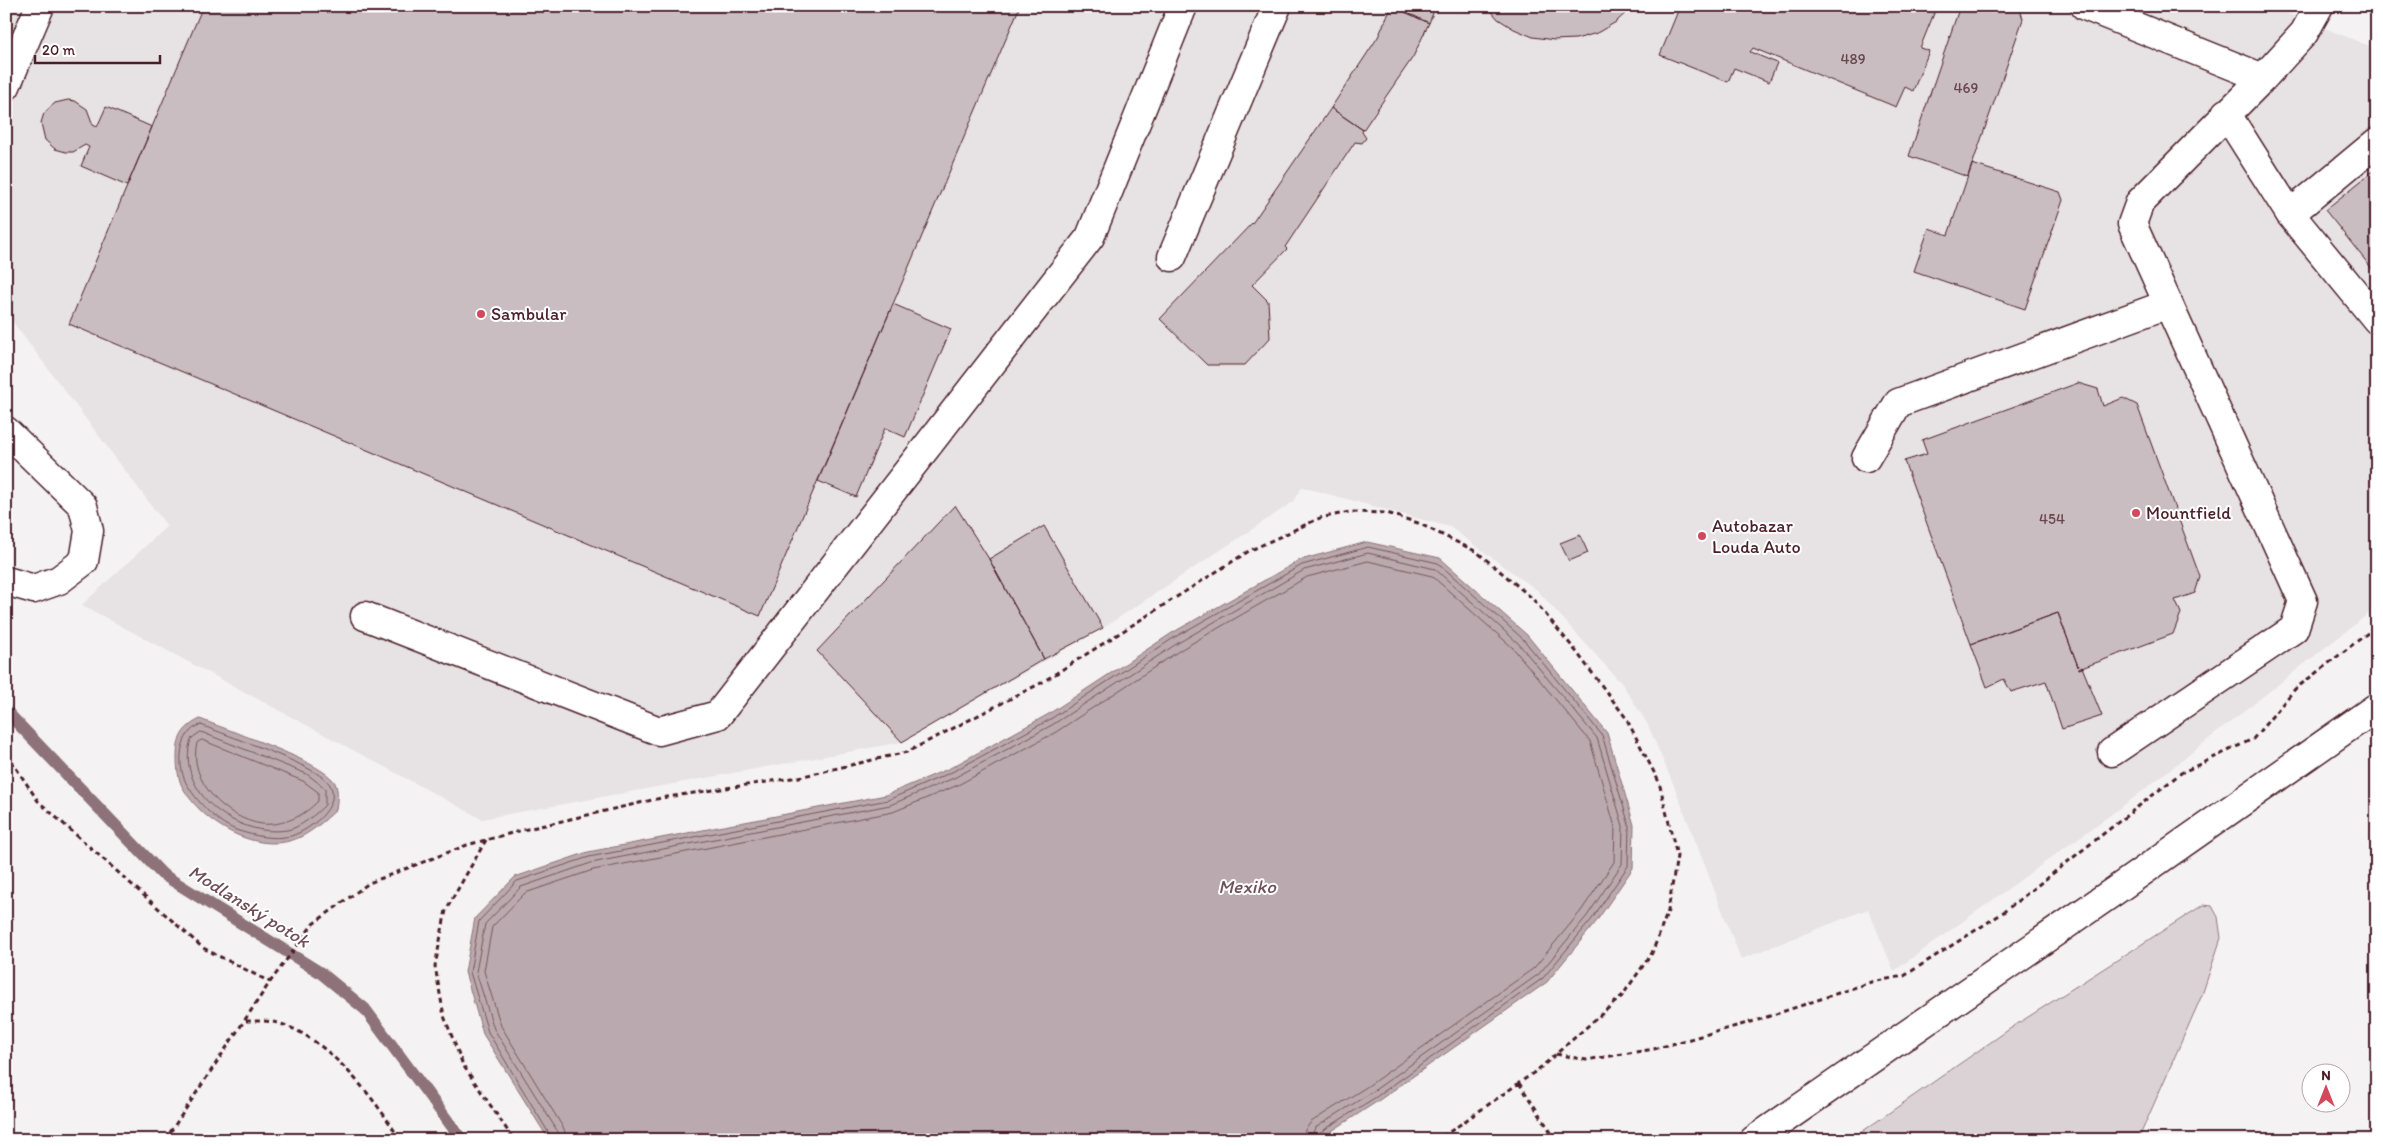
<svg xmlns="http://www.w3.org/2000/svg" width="2383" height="1146" viewBox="0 0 2383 1146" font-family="Itim,sans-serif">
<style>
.built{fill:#e7e2e3}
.green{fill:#dbd2d5;stroke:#927880}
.water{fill:#baa9ae;stroke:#8d727a}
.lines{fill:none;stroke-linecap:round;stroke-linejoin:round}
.shore{stroke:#77565f;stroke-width:1}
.stream{stroke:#8d727a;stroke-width:12}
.building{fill:#cabdc1;stroke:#4a1f2b}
.minor-casing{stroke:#4a1f2b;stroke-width:31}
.major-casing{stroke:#4a1f2b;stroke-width:31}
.path{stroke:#4a1f2b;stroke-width:3;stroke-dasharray:5 4;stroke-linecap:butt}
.minor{stroke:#fff;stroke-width:28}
.major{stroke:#fff;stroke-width:28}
.poi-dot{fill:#d1495b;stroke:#fff;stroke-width:2}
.labels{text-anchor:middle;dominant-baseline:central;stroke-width:4;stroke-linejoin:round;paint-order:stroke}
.number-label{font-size:15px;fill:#6a4650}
.poi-label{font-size:18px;fill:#4a1f2b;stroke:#fff;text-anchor:start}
.water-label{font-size:19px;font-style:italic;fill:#714f59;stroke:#fff}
</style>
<rect width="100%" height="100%" fill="#f4f2f2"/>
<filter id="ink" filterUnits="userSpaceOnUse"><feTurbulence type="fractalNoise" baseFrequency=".02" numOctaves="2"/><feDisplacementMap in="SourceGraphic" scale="10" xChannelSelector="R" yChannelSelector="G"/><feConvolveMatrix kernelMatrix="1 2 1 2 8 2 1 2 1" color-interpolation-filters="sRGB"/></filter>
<g filter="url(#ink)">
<path class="built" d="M6,6h2263l108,43v558l-246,193 -237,171 -26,-62 -127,50 -66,-171 -28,-65 -24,-38 -86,-95 -87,-63 -148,-40 -9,15 -190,126 -201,114 -420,77 -400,-214 85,-79 -161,-213z"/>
<path class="green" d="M2203,905l9,1 6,11 3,21 -19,57 -64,145h-288l164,-114z"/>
<path class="water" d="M1367,542l73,16 87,77 80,98 27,92 -1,43 -37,54 -49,60 -169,119 -60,39h-769l-66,-106 -18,-62 10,-54 40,-41 73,-25 298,-57 64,-27 97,-53 125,-82 128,-73z
M200,719c25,10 124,43 135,64 4,8 2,18 1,27 -12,11 -27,25 -43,30 -40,13 -91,-18 -110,-52 -5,-8 -6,-21 -6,-30 0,-20 5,-30 23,-39z"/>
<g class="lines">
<path class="shore" d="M201,725c24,10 119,41 129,60 12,22 -22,46 -39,51 -18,4 -36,0 -52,-5 -21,-7 -40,-27 -51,-45 -12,-17 -10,-56 13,-61z
M201,732l106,42 18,14v17c-9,9 -25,23 -38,25 -49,8 -113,-37 -96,-91z
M202,740l101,41 15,11v9c-14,15 -35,25 -56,23 -36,-5 -75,-44 -65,-81z
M553,1140l-65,-108 -18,-60 9,-51 38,-40 72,-24 299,-57 64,-28 97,-52 126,-83 127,-72 66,-18 70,16 85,76 79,96 27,90 -1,41 -36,53 -49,59 -167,119 -57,36 -2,7
M559,1140l-1,-8 -64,-103 -18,-57 9,-48 36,-37 70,-24 299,-58 64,-27 98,-53 126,-82 126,-73 64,-17 67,16 83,74 79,95 26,88 -1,38 -35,52 -48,58 -167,118 -57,36 -5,12
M567,1140l-3,-11 -63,-103 -17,-55 8,-44 33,-34 68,-23 300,-58 65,-27 98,-53 126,-83 125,-72 61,-16 64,15 81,72 77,93 25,86 -1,35 -33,49 -47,57 -166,118 -57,36 -6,8 -2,10"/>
<path class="stream" d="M6,711l156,163 159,99 44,36 97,131"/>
</g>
<path class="building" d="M203,6h817l-260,610 -691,-292z
M1392,6h44l-7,17z
M1392,6l37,17 -16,34 -50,73 -32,-22 47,-71z
M1453,6h22l-11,5z
M1487,6h146l-17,16 -19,11 -21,6 -22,1 -21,-3 -19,-8 -16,-10z
M1680,6h257l-17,42 9,3 -16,40 -8,-4 -9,20 -143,-59 -3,4 27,11 -8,19 -35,-14 -6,14 -68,-27z
M1960,6h59l4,13 -55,158 -59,-21z
M68,100l7,1 12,8 6,16 4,2 9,-20 46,20 -25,59 -46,-20 8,-19 -4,-2 -12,7h-7l-11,-3 -10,-9 -4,-17 3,-10 11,-10z
M1331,108l32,22 -1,2 4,6 -4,5 -7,-1 -70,105 2,2 -35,36 16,16 2,37 -25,27h-38l-47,-46 93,-97z
M1972,164l88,28 3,8 -38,109 -111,-38 15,-43 19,7z
M2377,168v107l-52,-65z
M893,304l58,25 -46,108 -20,-9 -29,69 -38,-16z
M2078,383l20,6 5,17 20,-8 14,7 63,172 -5,16 -20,7 6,13 -8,21 -94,35 -21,-56 -87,31 -67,-183 23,-7 -5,-14z
M955,505l34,54 55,100 -142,83 -85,-91z
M1044,526l59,102 -59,31 -55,-100z
M1580,535l8,18 -19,8 -9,-18z
M2058,613l21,56 3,-2 20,49 -40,13 -16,-48 -35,11 -7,-13 -17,8 -16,-43z"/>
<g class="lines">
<g class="minor-casing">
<path id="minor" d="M2085,6l178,72 41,-45 15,-27
M6,86l34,-80
M2226,113l64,101 87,106
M2290,214l87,-72
M1172,257l105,-251
M6,431l77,75 6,25 -5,30 -25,19 -25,9 -28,-8
M1866,458l32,-55 270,-99
M365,616l294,115 59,-16 372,-478 93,-231
M2112,752l182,-123 9,-28 -171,-377 8,-22 123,-124"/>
</g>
<g class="major-casing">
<path id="major" d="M1754,1140l362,-250 261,-183"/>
</g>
<path class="path" d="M2372,6l5,2
M6,753l32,48 165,147 67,34
M486,840l-40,70 -11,56 9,50 19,49 51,75
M246,1021c11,0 24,-1 35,3 46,14 95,75 119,116
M1556,1054l30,6 68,-11 104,-29 113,-38 33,-6 97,-62 180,-141 72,-34 42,-50 82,-63
M1519,1083l37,57
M165,1140l105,-158 43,-58 56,-41 98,-38 56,-15 138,-32 138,-21 108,-25 134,-69 208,-132 71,-33 29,-6 38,1 31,10 59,29 55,46 43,52 51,68 33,64 18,74 -9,55 -16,42 -30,43 -83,73 -101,71"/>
<use href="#minor" class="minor"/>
<use href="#major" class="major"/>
</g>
</g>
<g class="poi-dot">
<circle cx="481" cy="314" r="5"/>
<circle cx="2136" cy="513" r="5"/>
<circle cx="1702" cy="536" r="5"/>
</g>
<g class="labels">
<g class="number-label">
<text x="1853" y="59">489</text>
<text x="1966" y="88">469</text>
<text x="2052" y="519">454</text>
</g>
<g class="poi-label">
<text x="491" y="314">Sambular</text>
<text x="2146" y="513">Mountfield</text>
<text x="1712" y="526">Autobazar<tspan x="1712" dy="21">Louda Auto</tspan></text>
</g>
<g class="water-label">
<text x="1247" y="886">Mexiko</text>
<text transform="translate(249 906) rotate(32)">Modlanský potok</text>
</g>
</g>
<rect width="2383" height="1146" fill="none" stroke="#fff" stroke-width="25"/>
<rect x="12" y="12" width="2358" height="1121" fill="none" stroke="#4a1f2b" stroke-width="2" filter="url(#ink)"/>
<g transform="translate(2326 1088)"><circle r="24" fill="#ffffff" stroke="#b7a5aa"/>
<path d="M0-4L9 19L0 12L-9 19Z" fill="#d1495b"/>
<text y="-8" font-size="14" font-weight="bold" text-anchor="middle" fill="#4a1f2b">N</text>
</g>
<path d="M35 55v8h125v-8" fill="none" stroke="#4a1f2b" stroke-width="2.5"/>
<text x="42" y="55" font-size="15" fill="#4a1f2b" stroke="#ffffff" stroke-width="4" paint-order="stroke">20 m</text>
</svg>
